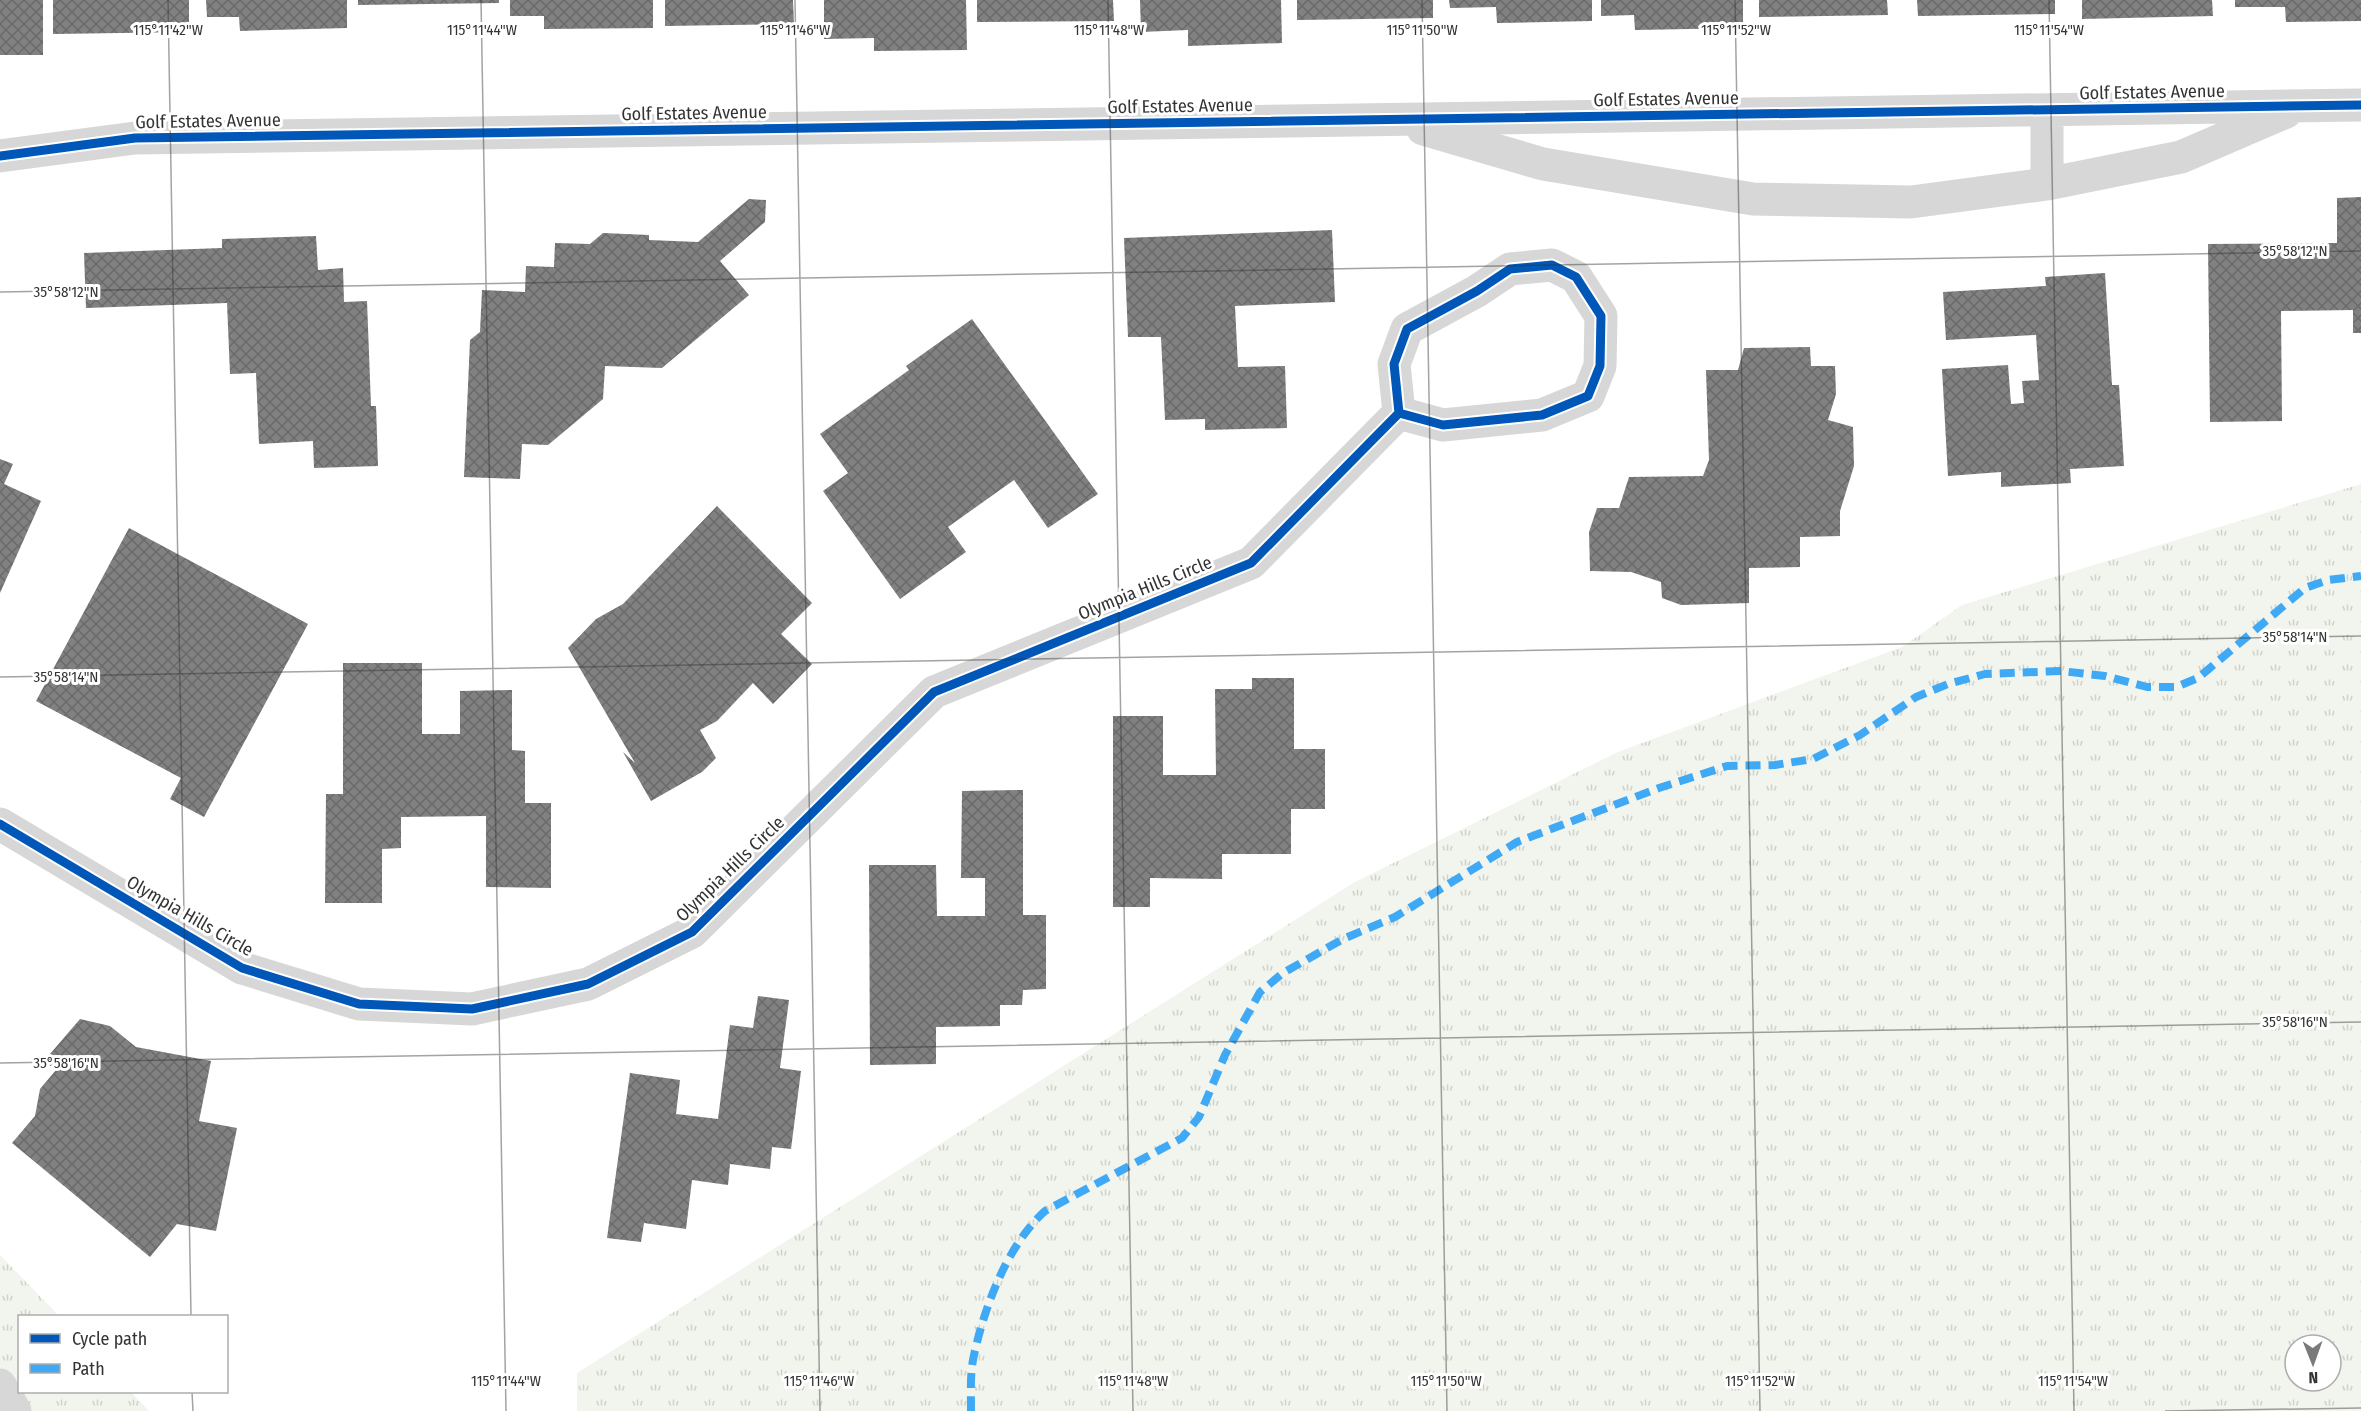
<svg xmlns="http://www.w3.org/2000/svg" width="2361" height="1411" viewBox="0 0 2361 1411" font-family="'Fira Sans Condensed',sans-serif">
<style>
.grass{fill:url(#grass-tufts);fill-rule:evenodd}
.building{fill:url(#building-cross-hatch)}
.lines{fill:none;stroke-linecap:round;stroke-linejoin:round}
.minor{stroke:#d7d7d7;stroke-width:33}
.quiet{stroke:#3fa9f5;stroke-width:8;stroke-dasharray:15 8;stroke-linecap:butt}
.cycleway-casing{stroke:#fff;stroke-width:13}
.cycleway{stroke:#0057b8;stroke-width:9}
.ticks{fill:none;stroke:#333;stroke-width:1.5;stroke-opacity:0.45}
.labels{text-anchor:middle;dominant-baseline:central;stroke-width:6;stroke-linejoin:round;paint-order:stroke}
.street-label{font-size:18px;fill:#333;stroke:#fff}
.ticks-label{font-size:15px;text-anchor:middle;fill:#333;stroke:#fff;stroke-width:6;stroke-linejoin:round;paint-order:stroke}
</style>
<defs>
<pattern id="grass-tufts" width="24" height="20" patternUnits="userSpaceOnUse" patternTransform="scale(1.5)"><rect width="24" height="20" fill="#f1f5ed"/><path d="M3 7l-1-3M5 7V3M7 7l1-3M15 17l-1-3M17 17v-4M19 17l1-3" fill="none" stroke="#cfd2cc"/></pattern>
<pattern id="building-cross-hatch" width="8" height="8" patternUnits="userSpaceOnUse" patternTransform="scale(1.5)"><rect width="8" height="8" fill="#818181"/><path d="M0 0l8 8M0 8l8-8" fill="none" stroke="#6a6a6a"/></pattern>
</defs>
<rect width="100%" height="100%" fill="#fff"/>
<path class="grass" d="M2361,484v927h-1784v-38l778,-491 263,-130 284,-105 60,-42zM2295,1345h36v36h-36z
M0,1255l59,61h-39v76h111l18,19h-149z"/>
<path class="building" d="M0,0h43v55h-43z
M53,0h136v32l-136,2z
M206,0h141v28l-107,3 -1,-14h-32z
M358,0h141v3l-141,2z
M510,0h143v28l-109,1v-13h-34z
M665,0h128l1,24 -129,2z
M824,0h142l1,50 -93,1v-13l-50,1z
M977,0h136l1,21 -137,1z
M1140,0h141l1,43 -94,3v-16l-47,2z
M1297,0h136v18l-136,2z
M1449,0h143v21l-95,2 -1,-16 -46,1z
M1601,0h142v28l-108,2 -1,-15 -33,1z
M1759,0h128l1,15 -129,2z
M1917,0h138v14l-137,2z
M2082,0h130l1,16 -131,3z
M2235,0h126v21l-75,1 -1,-15h-50z
M2361,197v136h-8v-23l-72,1 1,110 -72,1 -2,-178 129,-1v-45z
M749,199l17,1 -1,22 -45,39 29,34 -87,73 -57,-2 -2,33 -55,46 -26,-1 -2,35 -56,-2 6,-137 10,-8 2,-42 43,2 1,-26 28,1 1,-24 35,1 13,-11 46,2v5l49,2z
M1332,230l3,72 -100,4 3,61 47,-1 2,62 -82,2v-11l-40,1 -4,-83h-33l-4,-99z
M316,236l2,34 25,-2 1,34 23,-1 4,105h5l2,60 -64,2 -1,-27 -54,3 -3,-71 -26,1 -3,-71 -141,5 -2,-55 138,-5v-9z
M2105,273l7,112h7l5,81 -54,3 1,14 -70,4v-15l-53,4 -6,-107 66,-4 3,39 13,-1 -2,-22 17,-1 -3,-45 -90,5 -3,-48 103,-6 -1,-9z
M972,319l126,175 -50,34 -34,-48 -66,47 18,25 -66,47 -77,-108 25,-18 -28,-39 89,-64 -3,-4z
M1810,347l1,19h24l1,28 -8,26 25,7 1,39 -14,45v25l-40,1v30l-51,1v35l-68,2 -19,-7 -1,-16 -30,-10 -41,-1 -1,-39 8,-24h22l10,-31 74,-1 6,-16 -3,-90h32l6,-22z
M0,459l13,5 -9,20 37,17 -41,92z
M717,506l95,97 -31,31 31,30 -39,40 -20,-21 -36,38 -17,9 16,28 -14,14 -51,29 -28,-49 12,11 -67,-115 28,-29 27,-15z
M129,528l179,96 -104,193 -34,-18 11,-21 -145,-77z
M343,663h79v71h38v-43l52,-1v60l13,1v52h26v85l-65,-1v-71l-85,1v31l-19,1v54h-57l1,-109h17z
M1252,678h42v71h31v60h-34v45h-69v25l-72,-1v29h-37v-191h50v59h53l-1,-86h37z
M1023,790v125h23v74l-23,1 -1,15h-22v21l-64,1v37l-66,1 -1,-200h67l1,51h48v-38h-24l1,-87z
M758,996l31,4 -9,68 21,3 -10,78 -19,-2 -2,22 -40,-5 -2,21 -36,-5 -6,49 -42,-6 -3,19 -34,-4 23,-165 50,7 -4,34 42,5 12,-94 23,3z
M80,1019l30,7 26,21 75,14 -12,60 38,7 -21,103 -39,-7 -27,33 -138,-114 23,-27 5,-27 16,-19 -12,-9z"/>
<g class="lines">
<path class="minor" d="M1423,129l120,35 210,35 158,3 136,-18 134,-27 105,-45
M0,156l135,-18 2226,-33
M2047,184v-74
M0,824l242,144 117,36 113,5 116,-25 104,-52 242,-240 317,-129 148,-150 -5,-49 13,-35 70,-38 33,-22 42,-4 24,12 25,39 -1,50 -12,30 -46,19 -99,10 -44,-12
M0,1385l15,26"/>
<path class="quiet" d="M971,1411c0,-16 -1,-35 2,-51 10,-50 34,-115 72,-149l137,-73 17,-21 26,-62 35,-63 23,-19 60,-34 52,-22 122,-75 142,-54 68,-22 48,-1 38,-6 47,-24 56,-38 32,-13 37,-10 76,-3 44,5 42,11h29l22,-9 107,-90 23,-8 33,-4"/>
<g class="cycleway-casing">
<path id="cycleway" d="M0,156l135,-18 2226,-33
M0,824l242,144 117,36 113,5 116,-25 104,-52 242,-240 317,-129 148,-150 -5,-49 13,-35 70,-38 33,-22 42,-4 24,12 25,39 -1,50 -12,30 -46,19 -99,10 -44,-12"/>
</g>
<use href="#cycleway" class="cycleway"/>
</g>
<path class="ticks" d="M168,0l23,1316M481,0l25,1411M795,0l25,1411M1108,0l25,1411M1422,0l25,1411M1735,0l25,1411M2049,0l25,1411M0,292l2361,-41M0,677l2361,-41M0,1063l2361,-41M192,1392l1,19M2165,1411l196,-3"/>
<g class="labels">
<g class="street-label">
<text transform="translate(2152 92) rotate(-1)">Golf Estates Avenue</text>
<text transform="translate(1666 99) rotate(-1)">Golf Estates Avenue</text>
<text transform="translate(1180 106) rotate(-1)">Golf Estates Avenue</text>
<text transform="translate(694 113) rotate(-1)">Golf Estates Avenue</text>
<text transform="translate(208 121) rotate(-1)">Golf Estates Avenue</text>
<text transform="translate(1145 588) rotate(-22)">Olympia Hills Circle</text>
<text transform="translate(730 869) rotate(-44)">Olympia Hills Circle</text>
<text transform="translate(190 916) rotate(30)">Olympia Hills Circle</text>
</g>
</g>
<g class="ticks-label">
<text x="168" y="35">115°11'42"W</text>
<text x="482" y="35">115°11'44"W</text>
<text x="795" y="35">115°11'46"W</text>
<text x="1109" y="35">115°11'48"W</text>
<text x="1422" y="35">115°11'50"W</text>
<text x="1736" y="35">115°11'52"W</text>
<text x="2049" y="35">115°11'54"W</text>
<text x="2295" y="256">35°58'12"N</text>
<text x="66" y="297">35°58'12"N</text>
<text x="2295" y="642">35°58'14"N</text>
<text x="66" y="682">35°58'14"N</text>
<text x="2295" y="1027">35°58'16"N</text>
<text x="66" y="1068">35°58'16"N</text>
<text x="506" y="1386">115°11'44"W</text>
<text x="819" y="1386">115°11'46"W</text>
<text x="1133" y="1386">115°11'48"W</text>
<text x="1446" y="1386">115°11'50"W</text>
<text x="1760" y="1386">115°11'52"W</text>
<text x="2073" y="1386">115°11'54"W</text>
</g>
<rect x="18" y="1315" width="210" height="78" fill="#ffffff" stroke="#adadad" stroke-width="1.5"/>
<rect x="30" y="1334" width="30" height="9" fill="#0057b8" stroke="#adadad" stroke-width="1.5"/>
<text x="72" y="1345" font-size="18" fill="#333333">Cycle path</text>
<rect x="30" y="1364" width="30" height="9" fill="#3fa9f5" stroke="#adadad" stroke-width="1.5"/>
<text x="72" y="1375" font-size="18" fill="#333333">Path</text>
<g transform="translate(2313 1363) rotate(179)"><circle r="28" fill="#ffffff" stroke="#adadad" stroke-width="1.5"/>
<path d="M0-4.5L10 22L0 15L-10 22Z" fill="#7a7a7a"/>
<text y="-9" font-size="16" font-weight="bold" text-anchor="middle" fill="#333333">N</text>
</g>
</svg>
